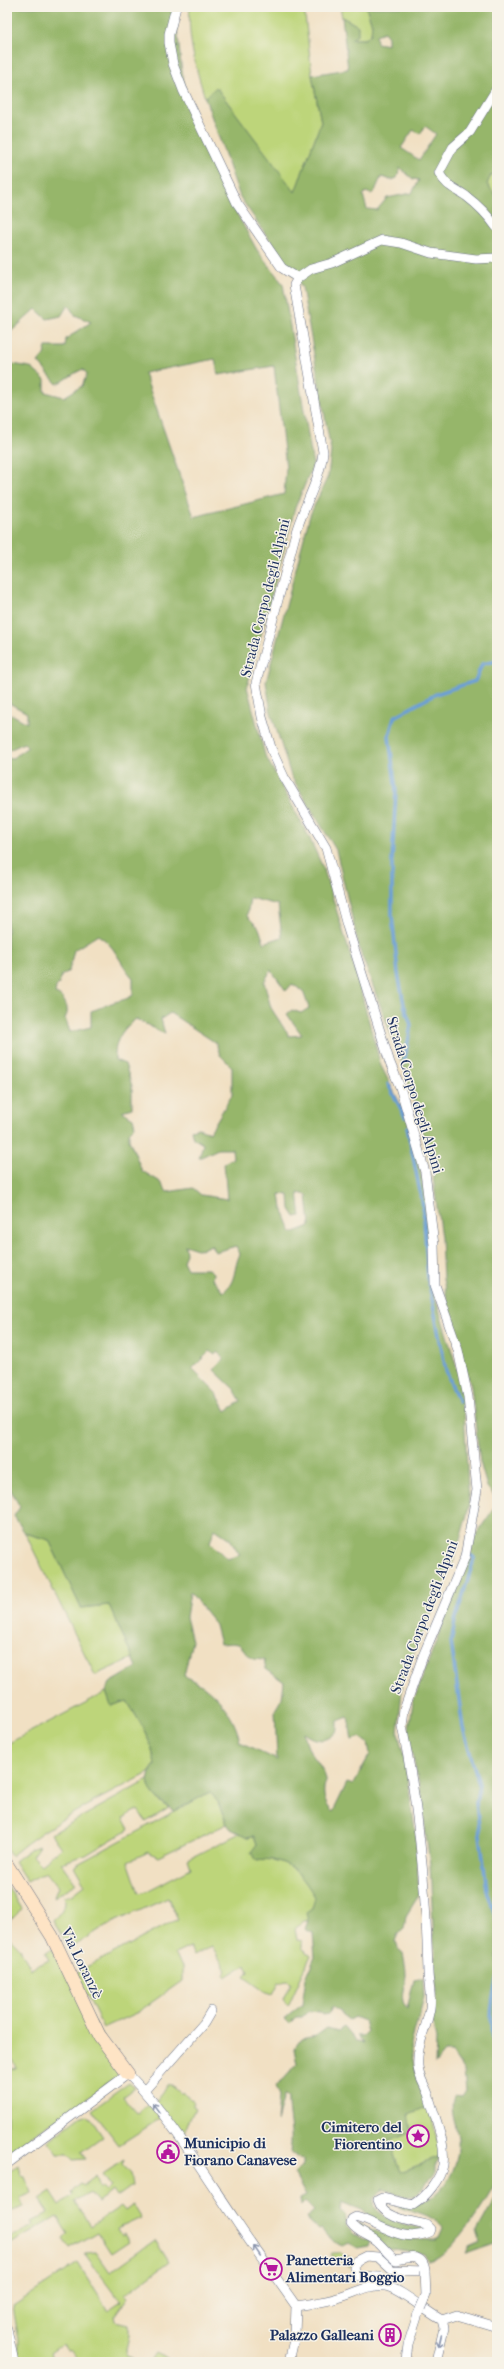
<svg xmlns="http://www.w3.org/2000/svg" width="504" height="2369" viewBox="0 0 504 2369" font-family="'IM FELL French Canon',serif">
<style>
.green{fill:#bdd57a;stroke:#6c826c}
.forest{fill:#96b66a;stroke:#587264;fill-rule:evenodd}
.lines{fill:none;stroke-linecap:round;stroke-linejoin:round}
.stream{stroke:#6b9fd7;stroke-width:3.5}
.street-casing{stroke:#666d81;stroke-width:10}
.secondary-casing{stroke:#666d81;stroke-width:14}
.street{stroke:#fff;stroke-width:9}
.secondary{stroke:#fee4c5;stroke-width:13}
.street-bridge-casing{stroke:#666d81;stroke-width:10;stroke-linecap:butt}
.street-bridge{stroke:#fff;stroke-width:9}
.oneway{stroke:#8d97ae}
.labels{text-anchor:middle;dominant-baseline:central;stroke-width:3;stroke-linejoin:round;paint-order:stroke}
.street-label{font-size:15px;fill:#1b2f5e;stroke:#f7f3e8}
.poi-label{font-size:15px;font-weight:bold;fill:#1b2f5e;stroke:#f7f3e8;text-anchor:end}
</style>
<rect width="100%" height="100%" fill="#f7f3e8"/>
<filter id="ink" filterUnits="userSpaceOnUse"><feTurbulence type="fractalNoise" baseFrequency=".025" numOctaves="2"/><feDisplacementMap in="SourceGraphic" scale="8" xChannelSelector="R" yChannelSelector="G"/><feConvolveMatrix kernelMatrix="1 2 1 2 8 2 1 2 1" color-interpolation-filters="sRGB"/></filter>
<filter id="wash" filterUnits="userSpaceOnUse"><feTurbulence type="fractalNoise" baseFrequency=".012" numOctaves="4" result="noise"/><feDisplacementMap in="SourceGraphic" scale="16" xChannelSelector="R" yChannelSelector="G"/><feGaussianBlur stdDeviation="0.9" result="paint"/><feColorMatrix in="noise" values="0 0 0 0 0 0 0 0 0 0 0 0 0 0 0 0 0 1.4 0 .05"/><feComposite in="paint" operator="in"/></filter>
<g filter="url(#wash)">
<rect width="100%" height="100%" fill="#f1e0c3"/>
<path class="green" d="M190,7h114l8,68 9,47 -26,71 -79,-106 -11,11c-9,-29 -18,-61 -15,-91z
M340,7h26l6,18 -1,9 -6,5h-15l8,-13 -16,-9z
M497,173v24l-10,-13 4,-9z
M25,1533l24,7 32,68 28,-3 24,53 -38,17z
M106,1692l5,13 16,-4c13,21 25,39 28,64l-6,8c-46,24 -99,49 -138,83l-4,-6v-106z
M148,1780c4,14 9,20 21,28l-23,14 -8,-12 -15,8 6,11 -43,26 -25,8 15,21 -22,13 4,-10 -12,-15 -19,10 -13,-21 16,-12 9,-3 -7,10 9,9 20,-17 -10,-14z
M210,1792l8,10 9,22 -69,33 -9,-5 -21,9 11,32 8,-2 44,-23 -3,-9 52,-26 7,4 7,-1 3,8 -2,16c32,-4 45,12 61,37l-8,24h-4l-9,8 2,11 5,1v7l9,7 -23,51 -4,-8 7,-15 -3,-2 -9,1 -6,12 -9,-3 -20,-14 4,-5 -3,-7 -19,12 -1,-3 2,-2 -15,-26 -18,10 -4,-9 -15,7 7,12v15l-44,31 -35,16 -27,-55 102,-54 -10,-21 -63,28 -35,23 -17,-28c6,-8 15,-15 11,-25l8,-1 13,-10 -11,-19z
M7,1885l14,24 -14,14z
M7,1935l12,12 12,22 18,-9 -4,-7 7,-5 70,124 -46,35 -69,46v-83l10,-2 -10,-21z
M129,2083l6,5 -12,9 14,16 12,-9 12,14 -42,27 -27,-35z
M169,2084l13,10 1,-2 11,10 -2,4 3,2 -13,29 -26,-36z
M429,2106l12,51 -41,15 -11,-32 23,-9 -4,-17z
M86,2115l5,4 12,18 -22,16 5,6 -13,1 -6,-6h-10l-9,-13 31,-24z
M124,2160l-2,5 8,9 2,12 -15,11 -4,-6 -16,11 -8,-9 -14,9 16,24 30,-20 4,5 8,-6 8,13 -24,11 4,6 3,-2 5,8 -18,12 -14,-21 -28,16 -6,-9 5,-5 -11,-17 -50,29v-7l26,-13 -2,-4 17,-9 -9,-14 12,-8 9,14 13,-10 -2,-3 10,-8 2,2 13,-10 4,12 2,-1 4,4 5,-4 -8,-13z
M19,2165l2,10 4,1 7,17 -12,5 4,9 -17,6v-40z
M155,2240l14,22 -44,33 3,3 -13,18 1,5 13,3v12l-4,18 12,8h-57l-10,-13 -2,2 -5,-7 -13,9 4,9h-36l1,-22 -6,-34 65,-43 30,48 13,-9 -37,-49 12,-1 14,20z
M332,2253h8l3,3 7,1 2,3 -2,7 -19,-12z
M155,2353l18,9h-24z"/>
<path class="forest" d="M7,7h168l6,58 9,53 31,67 36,65 26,34 30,181 -18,43 -48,179 18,68 44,82 15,33 31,100 26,96 26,51 14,55 7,38 5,80 30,98 6,119 -14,51 -52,121 -5,54 6,23 12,80 3,59 -13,21 -2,13 -6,5 -3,7 2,7 6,5c1,7 3,15 3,22 -1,12 -8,23 1,34l7,-29 9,-2 1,19 -14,51 10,43 9,15 -20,8 3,17 -23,9 11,32 41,-15 -6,9v6l-20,24h-10l-22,-7 -9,9 -1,7c11,16 34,20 52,24l-12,3 -22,-3 -14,-6 -15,-13 -20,-8 -1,9 5,3v12l8,8 16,6 -2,6 -10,2 -9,-5 -6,3c-14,-4 -13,-9 -21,-17l-3,1 -13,-12 8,-7 -9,-9 -4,4 -1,-7 6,-3 -12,-22 9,-9v-5l-9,-4 -4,-5c4,-19 -3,-36 -2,-55l-4,-1 -7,27 2,-26 -4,-10 9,-7 13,-15 -3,-15 7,-10 15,-3 11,-8 11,3 6,-4 12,14 8,1 -7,-6h6l4,-4 -3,-11 -10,-4 -5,3 -8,-6v-3l-8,-4 -5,7 -6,1 -2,-3 -11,-1 -7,6h-6l-7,7 -5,-5 18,-14 4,-27 9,-21 -2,-24 -8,-4 3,-8 -2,-8 6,-4 3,-12c-15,-25 -28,-41 -60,-37l-4,-8 6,-8 -3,-8 -7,1 -16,-8 -4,-5 -9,-22 -8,-10 -35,19c-18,-12 -37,-24 -20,-46 -3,-25 -15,-43 -28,-64l-16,5 -5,-14 4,-9 27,-16 -28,-62 -28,3 -32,-68 -24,-7 -11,-17 6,-9 -13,-24v-725l4,1 17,-12 -4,-4 -17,8v-36h6l14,8v-10l-20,-11v-339l23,4 15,13v12l19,5 18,-11 5,-12 -4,-5c-10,4 -16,11 -26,15l-19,-22 6,-7 2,-8h19l1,-8 25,-17 -16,-7 -7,-10 -7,11 -14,3 -11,-10 -22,20 -7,3v-123l3,-4 -3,-1zM215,359l3,16 56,-9 12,102 -2,26 -90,23 -50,-144zM250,898l28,7 4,32 -18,6 -5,-15 -12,-12zM98,935c18,11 21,28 35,43v17c-8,6 -15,5 -24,9 -6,2 -11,5 -18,7v16l-21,5 -5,-14c6,-8 -1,-22 -10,-24l1,-7 3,-3 3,-9 7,-4 5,-21zM271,970l15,21 6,-7 11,7 6,17 -8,5 -9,-3 -5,4 15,21 -13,1 -18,-28 -7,-26zM170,1013l46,30 4,12 12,12v28l-22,37 -12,-4 -7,2 2,8 10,6 -4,14 19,-9h14l1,9 -9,5 3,36 -26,-4 -8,-7 -26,4 -8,-11 -17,-10 -13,-32v-7l6,-6 -2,-8 -11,-7 10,-3v-22l-7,-22 -10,-4c-1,-18 6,-30 21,-41l29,15 -4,-15zM298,1193l9,2 3,31 -18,7 -10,-25 -2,-14 9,1 1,14 5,8 6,-1zM185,1245l15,5 11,-5 4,7 21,-6 4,8c-7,14 -3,28 -17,38l-11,-13 1,-6 -5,-4h-21l-4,-8 3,-7zM210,1351l5,4 2,-3 7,6 -10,12 20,19 7,12 -15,10 -9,-17 -25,-25zM215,1529l15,10 10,16 -13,4 -17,-17zM190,1592l24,30 6,22c27,-2 15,0 33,15l11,1 2,9 18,13 -2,16 -7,12 2,50 -37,-18c-5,-28 -28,-56 -56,-66l8,-35 -6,-24zM348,1717l4,23 8,-3 8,6 2,11 -17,31 -6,-2 -14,29c-7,-6 -10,-14 -9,-24 0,-3 3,-6 2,-9 -5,-19 -19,-23 -22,-46 13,9 23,10 34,-3v-9z
M366,7h131v166l-6,2 -4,9 10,13v1302l-10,-12 -7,-25 -9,-75 -21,-73 -7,-35 -2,-41 -9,-69 -24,-89 -48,-129 -24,-101 -45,-74 -20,-64 -5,-30 44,-167 18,-39 3,-25 -29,-164 -62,-90 -35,-99 11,-11 79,105 26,-70 -9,-47 36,-6 -6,-52 16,9v9l-7,4h14l6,-5 1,-10zM384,32l4,5v8l-11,-2 -1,-8zM425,126l11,8 -17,26 -18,-12 12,-18 7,4zM400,168l13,11 6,1 -7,13 -25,5 -10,12 -10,-1 -4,-14 3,-3 5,2 4,-3 6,-14 11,3 5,-2z
M497,1504v676c-8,18 -46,77 -65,80 -5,1 -7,-3 -9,-6l-35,-5 -27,-22 -2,-4c31,17 42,15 76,16l4,-2 4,-9c-13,-16 -30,-15 -46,-23 10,-2 22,-2 31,-6 21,-10 32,-38 30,-61 -2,-15 -9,-27 -4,-42l8,1 4,-6 -2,-20 -12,-18h-8l-9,11 1,-25 -4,-19 3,-11 1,-24 -6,-121 -11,-80 -11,-48 5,-34 64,-169z
M497,2195v48l-31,11 4,-8 11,-5 -4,-10z"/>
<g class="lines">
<path class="stream" d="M404,1063l7,-38 -7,-20 -6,-32 -6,-58v-55l4,-69 -7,-55 5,-19 42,-23 39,-13 7,-17 15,-3
M388,1084l17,33
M407,1127l16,79 5,73 18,92 13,31
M466,1554l8,3v2l-19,62 -4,21 12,86 16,56 -3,19 11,87 10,32
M497,1977c-7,29 -9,55 0,84"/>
</g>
</g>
<g filter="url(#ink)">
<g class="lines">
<g class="street-casing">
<path id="street" d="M176,7l-7,27v9l4,21 10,26 54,113 45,65 16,10
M497,88l-27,44 -17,15 -14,26c8,14 14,14 27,23 12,9 22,19 31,32
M144,2091l60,-68 7,-12
M7,2164l121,-90c43,44 74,97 108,147 19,29 40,56 60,85
M386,2286l-1,-5 -4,-4 -24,-1 -3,-9 2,-6 10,-5 12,1 14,13 33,1c-2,-18 -16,-14 -29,-11 -8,-5 -13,-14 -21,-20 -9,-6 -18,-8 -24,-17l1,-4 4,-2c25,7 46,27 74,15l1,-3 -4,-4c-17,-4 -43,-6 -49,-25l4,-2 31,7c13,-8 27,-25 30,-40 3,-24 -8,-46 -14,-68 -3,-11 -10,-18 -11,-30 -2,-22 9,-39 12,-59 2,-12 -2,-25 -2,-36 -2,-83 -9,-165 -26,-246l2,-16 19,-54 42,-99 12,-67 -9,-93 -10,-47 -23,-65 -1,-40 -9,-73 -25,-85 -10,-24 -43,-137 -21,-78 -42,-71 -12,-26 -10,-34 -6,-34 40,-151c8,-27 24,-52 27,-80l-29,-167 4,-7 13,-9 21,-6 50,-23 19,3 30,10 45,6 21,-1
M296,2306c14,-2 30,-4 45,-9 14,-4 28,-13 44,-11 13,1 43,27 57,34
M442,2320l15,-5 40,12
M7,2329l7,33
M289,2362l6,-27 1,-29
M409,2362l-3,-2 2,-15 10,-31
M436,2362l8,-34 -2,-8"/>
</g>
<g class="secondary-casing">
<path id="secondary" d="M7,1865l45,71 47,99 29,39"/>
</g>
<use href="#street" class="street"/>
<use href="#secondary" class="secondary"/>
<g class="street-bridge-casing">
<path id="street-bridge" d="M418,2314l8,-19 -1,-24"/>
</g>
<use href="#street-bridge" class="street-bridge"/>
</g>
<defs><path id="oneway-shaft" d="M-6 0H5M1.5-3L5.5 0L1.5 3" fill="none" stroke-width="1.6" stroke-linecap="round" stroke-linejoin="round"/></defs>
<g class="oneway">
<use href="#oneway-shaft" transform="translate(156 2108) rotate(-126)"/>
<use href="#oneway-shaft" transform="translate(257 2251) rotate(-124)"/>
<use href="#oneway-shaft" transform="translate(440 2341) rotate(103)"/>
</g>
</g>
<defs>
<g id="sight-ring" transform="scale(1.15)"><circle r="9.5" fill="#f7f3e8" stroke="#b5179e" stroke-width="1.5"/><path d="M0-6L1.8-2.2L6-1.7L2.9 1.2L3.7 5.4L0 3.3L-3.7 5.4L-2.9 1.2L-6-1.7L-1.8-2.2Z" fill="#b5179e"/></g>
<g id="civic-ring" transform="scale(1.15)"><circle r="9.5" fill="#f7f3e8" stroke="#b5179e" stroke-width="1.5"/><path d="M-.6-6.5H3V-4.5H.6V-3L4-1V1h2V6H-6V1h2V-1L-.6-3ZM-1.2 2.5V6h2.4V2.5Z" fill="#b5179e"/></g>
<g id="supermarket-ring" transform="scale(1.15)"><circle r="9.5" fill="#f7f3e8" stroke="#b5179e" stroke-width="1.5"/><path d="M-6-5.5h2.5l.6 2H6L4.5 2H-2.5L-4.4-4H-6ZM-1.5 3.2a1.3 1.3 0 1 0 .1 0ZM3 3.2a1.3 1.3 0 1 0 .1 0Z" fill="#b5179e"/></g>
<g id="building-ring" transform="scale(1.15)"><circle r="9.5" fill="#f7f3e8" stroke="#b5179e" stroke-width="1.5"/><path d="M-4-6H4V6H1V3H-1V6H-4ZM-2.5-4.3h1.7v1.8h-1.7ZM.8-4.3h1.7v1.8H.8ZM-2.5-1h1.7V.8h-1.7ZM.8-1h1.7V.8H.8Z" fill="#b5179e"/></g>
</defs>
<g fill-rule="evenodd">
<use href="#sight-ring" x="418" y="2136"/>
<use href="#civic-ring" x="168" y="2152"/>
<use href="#supermarket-ring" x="271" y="2269"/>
<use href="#building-ring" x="390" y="2335"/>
</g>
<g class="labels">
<g class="street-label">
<text transform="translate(265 598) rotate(-76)">Strada Corpo degli Alpini</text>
<text transform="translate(415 1095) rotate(73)">Strada Corpo degli Alpini</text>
<text transform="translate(424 1617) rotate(-69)">Strada Corpo degli Alpini</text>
<text transform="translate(82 1963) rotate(64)">Via Loranzè</text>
</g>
<g class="poi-label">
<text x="402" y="2127">Cimitero del<tspan x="402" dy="17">Fiorentino</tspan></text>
<text x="184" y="2143" text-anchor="start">Municipio di<tspan x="184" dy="17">Fiorano Canavese</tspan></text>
<text x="286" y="2260" text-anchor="start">Panetteria<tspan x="286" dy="17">Alimentari Boggio</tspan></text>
<text x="374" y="2335">Palazzo Galleani</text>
</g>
</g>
<rect width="504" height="2369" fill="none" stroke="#f7f3e8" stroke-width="24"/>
</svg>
